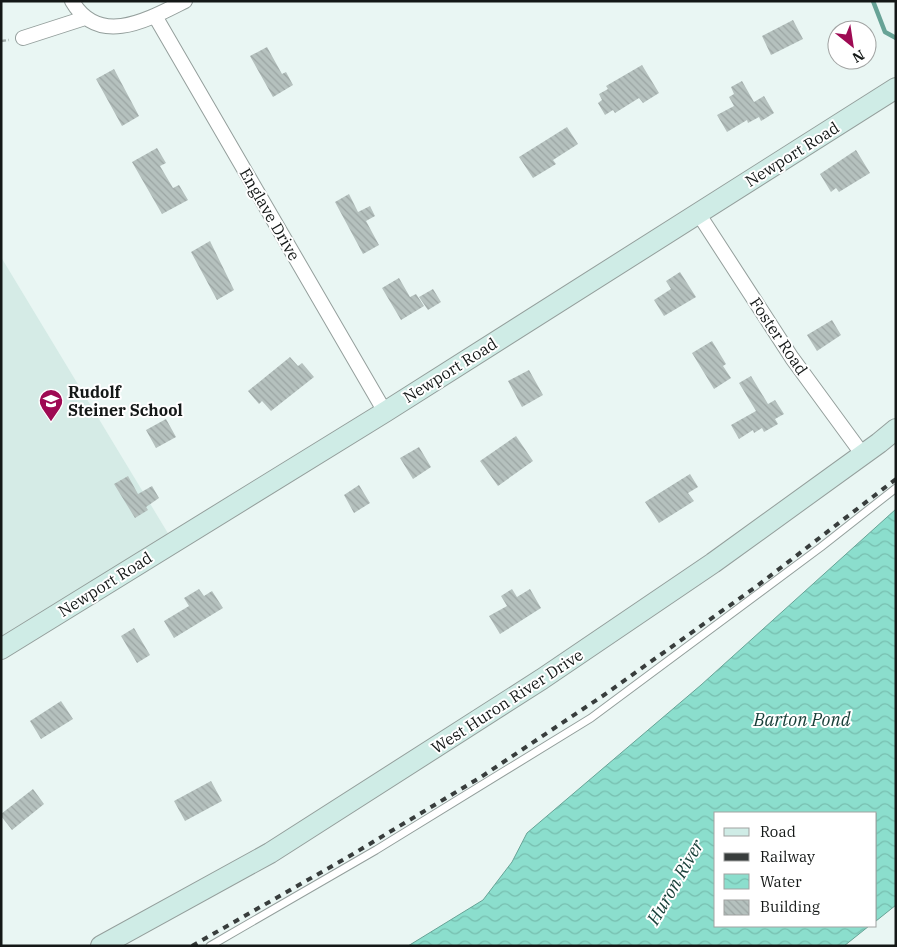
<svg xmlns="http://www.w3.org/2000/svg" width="897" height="947" viewBox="0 0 897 947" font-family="'IBM Plex Serif',serif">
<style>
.built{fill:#d5ebe6}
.water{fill:url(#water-waves);stroke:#67a396}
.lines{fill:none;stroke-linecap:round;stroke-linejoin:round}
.stream{stroke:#67a396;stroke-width:4.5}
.building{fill:url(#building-back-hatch)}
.lane-casing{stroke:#949f9c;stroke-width:9}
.street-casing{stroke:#949f9c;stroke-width:16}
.secondary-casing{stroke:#949f9c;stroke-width:22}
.path{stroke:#a2aca9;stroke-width:2.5;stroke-dasharray:5 2.5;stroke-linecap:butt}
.lane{stroke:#fff;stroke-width:7}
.street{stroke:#fff;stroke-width:14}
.secondary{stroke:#cfece6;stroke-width:20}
.rail{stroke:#383d3c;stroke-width:4;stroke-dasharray:6 6;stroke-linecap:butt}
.labels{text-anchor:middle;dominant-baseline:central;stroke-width:4;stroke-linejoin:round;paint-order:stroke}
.street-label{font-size:16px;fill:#141817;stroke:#fff}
.poi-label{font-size:16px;font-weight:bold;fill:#141817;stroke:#fff;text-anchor:start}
.water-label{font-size:18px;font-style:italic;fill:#173e37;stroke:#fff}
</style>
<defs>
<pattern id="water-waves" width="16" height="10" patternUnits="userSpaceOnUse" patternTransform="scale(1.25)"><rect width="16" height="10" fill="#8bdecd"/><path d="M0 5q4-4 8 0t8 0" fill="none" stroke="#77beaf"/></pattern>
<pattern id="building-back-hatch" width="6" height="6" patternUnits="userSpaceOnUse" patternTransform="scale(1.25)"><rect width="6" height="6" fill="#b5c1be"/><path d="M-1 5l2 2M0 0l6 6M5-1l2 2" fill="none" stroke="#9ba5a3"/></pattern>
</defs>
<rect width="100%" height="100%" fill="#e9f6f3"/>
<path class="built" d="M1,257l168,278 -168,105z"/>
<path class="water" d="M896,509v396l-20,16v-108h-160v113h153l-25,20h-436l75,-46 29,-38 15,-29 174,-148z"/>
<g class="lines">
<path class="stream" d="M873,1l12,31 11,6"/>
</g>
<path class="building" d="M793,20l10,19 -32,16 -9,-19z
M267,47l15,27 4,-2 7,13 -20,12 -23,-41z
M642,65l17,28 -16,10 -4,-5 -24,15 -2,-3 -8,5 -7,-12 4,-3 -3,-6 9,-5 -2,-3z
M114,69l25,47 -17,10 -26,-47z
M742,81l12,21 10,-6 10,17 -13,8 -2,-4 -11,6 -1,-3 -20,12 -10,-17 17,-9 -5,-9 5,-3 -3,-7z
M567,127l11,17 -25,16 3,4 -23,14 -14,-21z
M157,148l9,15 -6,3 13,22 6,-3 9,15 -26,14 -30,-52z
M856,150l14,23 -31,19 -3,-4 -5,4 -11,-18z
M349,194l9,18 12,-6 5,10 -9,5 13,24 -16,9 -28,-52z
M210,241l24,49 -17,10 -26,-48z
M680,272l16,25 -32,19 -10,-16 17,-11 -5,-8z
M399,278l11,19 6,-3 8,12 -23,14 -19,-32z
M433,289l8,13 -13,8 -9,-13z
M832,320l9,15 -24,16 -10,-16z
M712,341l14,23 -3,2 8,12 -17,11 -22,-36z
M290,357l8,9 4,-3 12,14 -43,34 -9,-10 -3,3 -11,-13z
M529,370l14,25 -21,12 -14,-26z
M751,376l17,28 7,-4 9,14 -9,5 3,5 -14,8 -2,-4 -8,5 -1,-3 -14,9 -8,-14 25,-14 -17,-28z
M166,419l10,18 -20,11 -10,-18z
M516,436l17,25 -35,25 -18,-25z
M419,447l12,20 -18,12 -13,-21z
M690,474l8,13 -10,6 6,8 -35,22 -14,-21z
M128,476l10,18 14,-8 7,12 -13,9 2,3 -13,8 -21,-34z
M359,485l11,18 -16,10 -10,-18z
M199,589l5,7 8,-5 11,17 -49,30 -10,-17 25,-15 -5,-8z
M512,589l5,8 13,-8 11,19 -41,26 -11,-18 18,-10 -6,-10z
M134,628l16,27 -13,8 -16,-27z
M61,701l12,18 -32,20 -11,-18z
M211,781l11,20 -37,20 -11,-20z
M33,789l11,15 -32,26 -11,-14v-2z"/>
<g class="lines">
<g class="lane-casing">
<path id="lane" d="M210,946l166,-96 215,-132 230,-171 75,-59"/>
</g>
<g class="street-casing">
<path id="street" d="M72,1c27,47 77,18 113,0
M155,16l230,396
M23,38l62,-20
M698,213l94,145 71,97"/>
</g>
<g class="secondary-casing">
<path id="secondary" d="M1,649l384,-237 511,-324
M101,946l169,-93 272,-174 171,-116 166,-120 17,-14"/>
</g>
<path class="path" d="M1,41l8,-1"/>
<use href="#lane" class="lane"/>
<use href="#street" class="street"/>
<use href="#secondary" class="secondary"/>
<path class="rail" d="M192,946l156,-89 133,-80 123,-82 153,-109 139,-107"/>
</g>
<defs>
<g id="school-pin" transform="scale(1.25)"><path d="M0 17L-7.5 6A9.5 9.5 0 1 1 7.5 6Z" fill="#9e0a53" stroke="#fff"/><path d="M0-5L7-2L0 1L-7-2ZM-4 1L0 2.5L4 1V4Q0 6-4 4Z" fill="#fff"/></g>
</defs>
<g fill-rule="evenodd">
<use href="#school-pin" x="51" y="401"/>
</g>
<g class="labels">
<g class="street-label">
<text transform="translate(792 154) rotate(-32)">Newport Road</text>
<text transform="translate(270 214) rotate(60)">Englave Drive</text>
<text transform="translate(779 336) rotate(56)">Foster Road</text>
<text transform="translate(450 370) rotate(-32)">Newport Road</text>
<text transform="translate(105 584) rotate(-32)">Newport Road</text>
<text transform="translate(507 701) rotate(-33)">West Huron River Drive</text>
</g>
<g class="poi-label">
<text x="68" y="392">Rudolf<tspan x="68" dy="18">Steiner School</tspan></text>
</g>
<g class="water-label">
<text x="802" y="719">Barton Pond</text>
<text transform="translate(675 882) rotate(-60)">Huron River</text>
</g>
</g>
<rect width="897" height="947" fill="none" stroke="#141817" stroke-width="5"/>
<rect x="714" y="812" width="162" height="115" fill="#ffffff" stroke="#a1a3a2"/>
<rect x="724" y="828" width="25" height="8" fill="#cfece6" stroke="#a1a3a2"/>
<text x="760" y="837" font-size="15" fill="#141817">Road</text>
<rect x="724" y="853" width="25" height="8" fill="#383d3c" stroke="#a1a3a2"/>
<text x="760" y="862" font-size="15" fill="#141817">Railway</text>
<rect x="724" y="874" width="25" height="15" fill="url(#water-waves)" stroke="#a1a3a2"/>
<text x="760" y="887" font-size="15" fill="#141817">Water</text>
<rect x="724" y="900" width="25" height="15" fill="url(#building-back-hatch)" stroke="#a1a3a2"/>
<text x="760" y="912" font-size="15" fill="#141817">Building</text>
<g transform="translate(852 45) rotate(150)"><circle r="24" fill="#ffffff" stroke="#a1a3a2"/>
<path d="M0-4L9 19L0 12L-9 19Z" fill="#9e0a53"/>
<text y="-8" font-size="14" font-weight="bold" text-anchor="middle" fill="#141817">N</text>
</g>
</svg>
